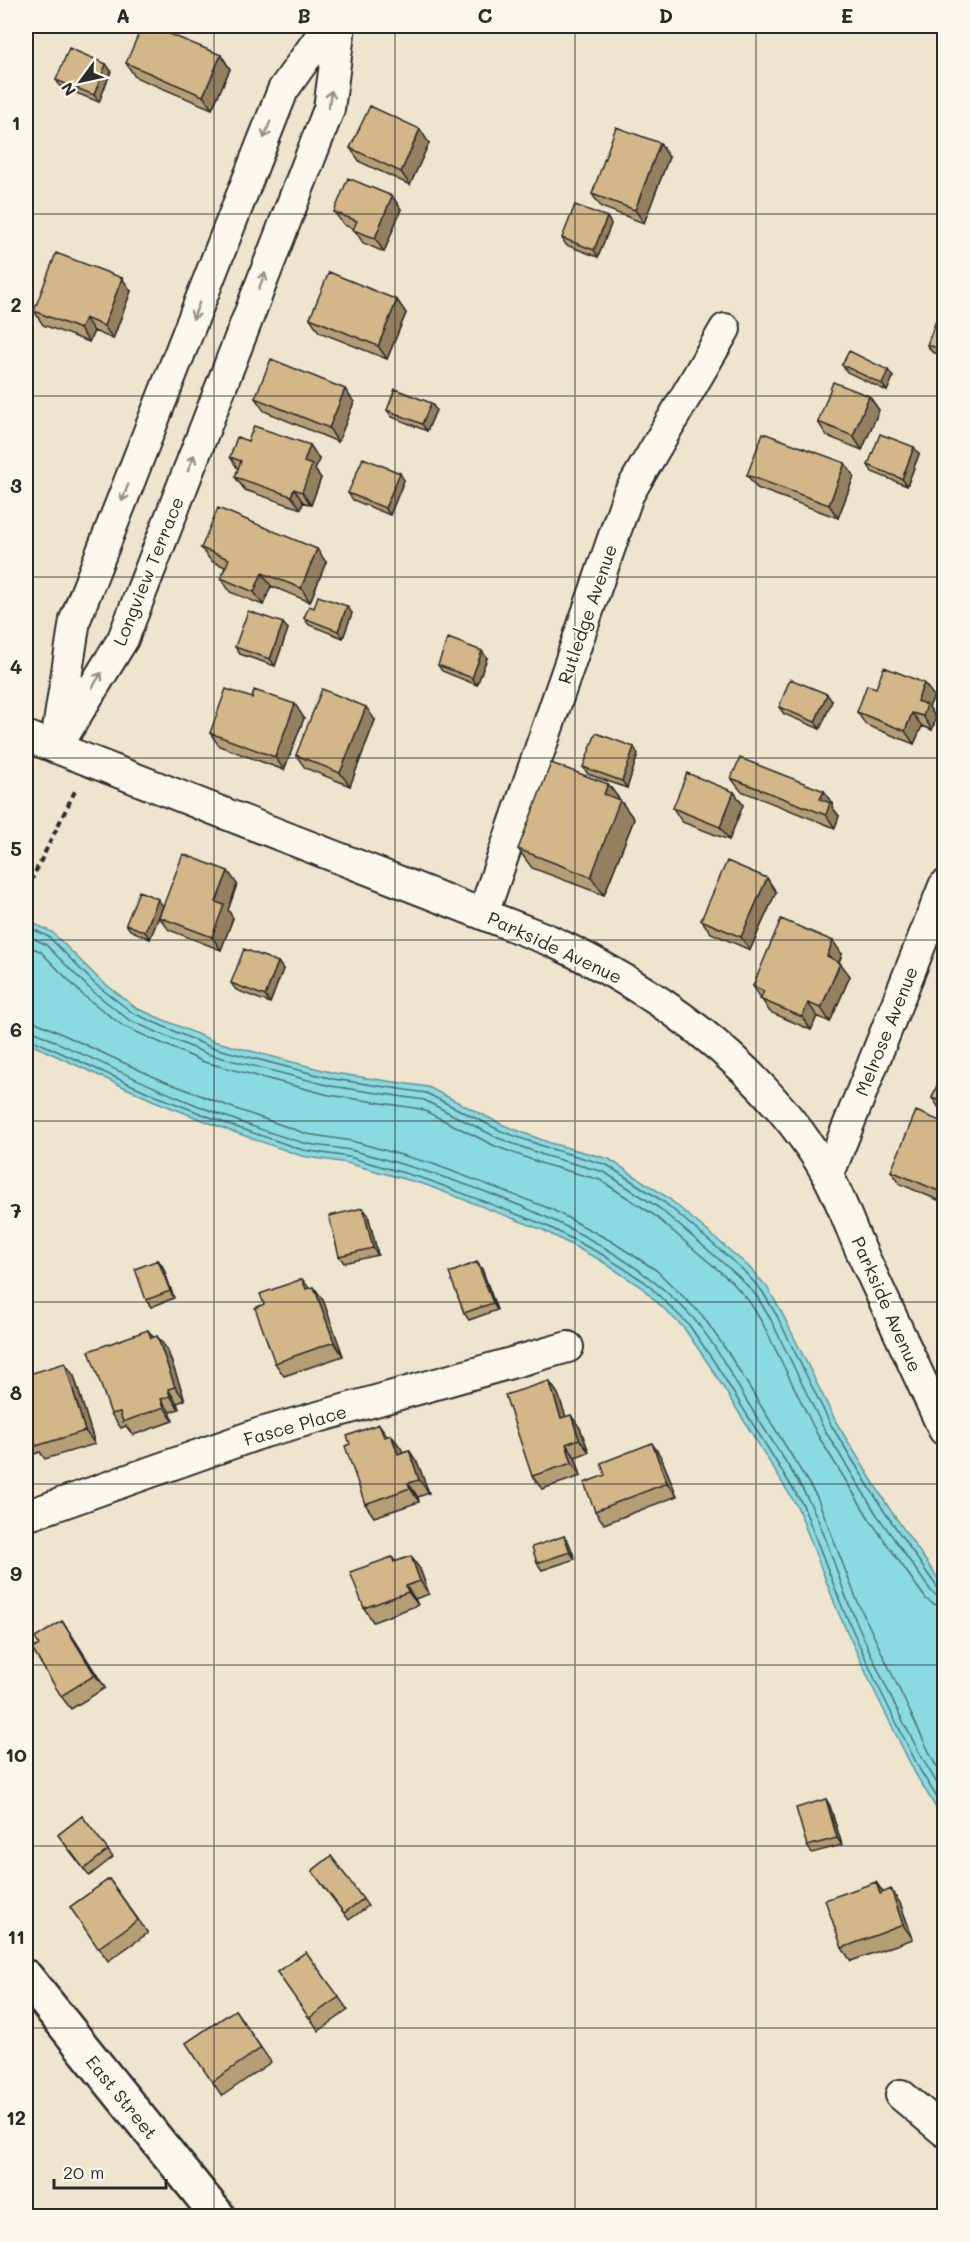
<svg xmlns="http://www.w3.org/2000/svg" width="970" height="2242" viewBox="0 0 970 2242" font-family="Mali,sans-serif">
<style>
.water{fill:#89dae1;stroke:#639498;stroke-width:1.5}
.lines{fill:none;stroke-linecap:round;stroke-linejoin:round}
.shore{stroke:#517174;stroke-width:1.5}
.minor-casing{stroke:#2b2b2b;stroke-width:34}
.tertiary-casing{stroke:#2b2b2b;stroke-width:38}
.path{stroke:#2b2b2b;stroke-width:4;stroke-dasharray:6 4.5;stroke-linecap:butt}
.minor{stroke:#fbf7ec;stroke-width:30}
.tertiary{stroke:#fbf7ec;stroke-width:33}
.wall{fill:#b59d75;stroke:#2b2b2b;stroke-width:1.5}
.shaded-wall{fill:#94805f;stroke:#2b2b2b;stroke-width:1.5}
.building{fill:#d3b788;stroke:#2b2b2b;stroke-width:1.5}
.oneway{stroke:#93918c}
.grid{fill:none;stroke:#2b2b2b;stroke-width:1.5;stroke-opacity:0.55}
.labels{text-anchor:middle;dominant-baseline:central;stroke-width:4.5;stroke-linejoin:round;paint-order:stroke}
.street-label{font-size:18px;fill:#2b2b2b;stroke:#fbf7ec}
.neatline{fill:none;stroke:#2b2b2b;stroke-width:2}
.grid-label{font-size:20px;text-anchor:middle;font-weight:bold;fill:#2b2b2b}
</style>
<rect width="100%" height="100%" fill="#efe4ce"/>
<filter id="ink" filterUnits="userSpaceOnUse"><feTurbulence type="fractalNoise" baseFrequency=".0167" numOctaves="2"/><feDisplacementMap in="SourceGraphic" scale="12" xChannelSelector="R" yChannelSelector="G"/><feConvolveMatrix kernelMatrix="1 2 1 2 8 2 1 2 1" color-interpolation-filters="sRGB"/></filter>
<g filter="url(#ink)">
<path class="water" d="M26,920l26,12 47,47 37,29 77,33 121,32 94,14 75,38 47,18 59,16 58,38 80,68 20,22 15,26 54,109 53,86 55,79v234l-29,-48 -42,-85 -35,-76 -40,-104 -88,-142 -26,-38 -43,-41 -41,-27 -57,-30 -117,-45 -79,-22 -45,-7 -74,-26 -76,-30 -126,-58z"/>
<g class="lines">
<path class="shore" d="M26,926l23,11 46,47 38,29 77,34 123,32 93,14 75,38 47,17 59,17 57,37 78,67 20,22 15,25 54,109 53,86 53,76 7,2
M26,935l19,9 45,45 39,31 78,34 124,32 93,14 74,38 48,18 58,16 55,36 78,67 19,20 15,25 53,109 53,86 54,76 6,5 7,1
M26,945l14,6 44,45 39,30 81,36 125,33 92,14 74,37 48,18 57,16 54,35 77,66 18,20 14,23 54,110 53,86 56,79 7,5 11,2
M26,1020l10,2 125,58 75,29 71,25 45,7 81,23 118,45 60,32 45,29 46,45 27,39 88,143 41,106 76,159 10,16
M26,1029l7,2c88,41 177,85 271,112 16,4 34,4 50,8 112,29 260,79 339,167 22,25 38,57 55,85 20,33 43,64 61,98 18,33 27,72 41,106 28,64 58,130 94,188
M26,1037l128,58 76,30 73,25 46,7 79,23 117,45 58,30 42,27 44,43 26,38 88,142 40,104 35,77 42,84 24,39"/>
<g class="minor-casing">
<path id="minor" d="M26,736l523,204c104,48 202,118 266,214 22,33 31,64 47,99 27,59 55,118 82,177
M57,736l18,-116 208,-530 45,-64
M56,748l67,-109 206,-530 11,-83
M483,914l145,-419 97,-166
M828,1176l116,-290
M26,1516l235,-83 307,-86
M901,2095l43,36"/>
</g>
<g class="tertiary-casing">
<path id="tertiary" d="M26,1977l192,239"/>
</g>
<path class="path" d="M26,891l49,-100"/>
<use href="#minor" class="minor"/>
<use href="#tertiary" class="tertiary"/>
</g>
<path class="wall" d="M221,55l9,14 -18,40 -77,-32 -9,-14z
M106,64l5,7 -12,31 -38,-15 -5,-7z
M429,143l-19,42 -50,-23 -10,-14z
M669,157l-25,66 -43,-16 -9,-13z
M392,196l9,13 -17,43 -21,-9 -9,-14 -10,-4 -10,-13z
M607,217l4,7 -13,33 -32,-12 -4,-7z
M131,291l-18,48 -19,-8 -5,11 -46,-17 -9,-14z
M397,300l9,13 -19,46 -68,-27 -9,-14z
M945,321v35l-13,-4 -5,-7z
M842,365l51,12 -6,14 -40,-19z
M869,396l10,14 -17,40 -35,-14 -9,-14z
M255,398l99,4 -16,40 -74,-31z
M431,403l5,7 -9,21 -35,-14 -5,-7z
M248,441l62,4 9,14 -4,11 6,8 -10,27 -8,-3 -2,7 -56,-19 -10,-13 3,-8 -8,-12z
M919,454l-12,32 -35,-14 -4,-7z
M747,475l107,1 -16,42 -81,-30z
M404,480l-14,35 -37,-15 -5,-7z
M201,548l125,14 -16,40 -39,-16 -8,19 -33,-13 -9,-14 4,-11 -14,-6z
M352,613l-9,25 -34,-13 -5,-7z
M288,629l-13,37 -35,-12 -5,-7z
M487,658l-10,27 -35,-14 -4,-6z
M876,688l58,8 -5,11 7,11 -4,12 -10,-4 -8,18 -48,-19 -9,-13z
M252,698l52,20 -20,52 -65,-24 -9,-13z
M832,701l-12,28 -36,-15 -5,-7z
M375,720l-25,66 -45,-18 -9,-13z
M638,754l-11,34 -39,-14 -5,-7z
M731,778l93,13 9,14 -1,2 7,9 -4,12 -94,-37z
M608,784l26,35 -30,76 -72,-27 -14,-19z
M734,792l9,13 -14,35 -47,-18 -9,-14z
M767,878l9,14 -26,58 -39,-17 -10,-13z
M237,884l-9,26 5,8 -12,32 -52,-20 -10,-13z
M163,906l-13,33 -20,-9 -4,-6z
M842,954l-3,8 11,14 -20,46 -13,-6 -6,14 -41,-18 -17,-26z
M278,962l5,7 -13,34 -34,-13 -5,-7z
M945,1066v47l-3,-1 -10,-14z
M945,1123v80l-45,-19 -9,-13z
M368,1215l10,40 -34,8 -5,-7z
M158,1260l5,7 11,31 -23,9 -5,-7z
M482,1269l15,41 -28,10 -5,-7z
M302,1279l7,9 14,12 20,56 -59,20 -9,-13 -11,-59z
M148,1330l5,7 14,12 18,51 -8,3 2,6 -9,3 3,9 -40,14 -7,-9 -5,2 -10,-14z
M26,1375l48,1 21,68 -50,15 -5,-7 -6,2 -8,-12z
M549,1381l9,13 8,23 14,11 9,24 -14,5 6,19 -39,13 -10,-13z
M391,1435l10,13 1,4 7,-2 9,14 11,29 -11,4 1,5 -45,15 -9,-13 23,-68z
M661,1457l16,39 -73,28 -9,-13z
M564,1536l5,7 6,16 -33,11 -5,-7z
M392,1557l4,5 24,7 9,25 -14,5 3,6 -45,17 -9,-14z
M71,1634l34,54 -34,21 -10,-13 -22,-51z
M826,1799l4,7 12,39 -30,8 -5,-7z
M82,1816l31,41 -24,19 -31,-41z
M331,1856l37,50 -19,14 -37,-49z
M109,1879l39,54 -40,28 -38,-54z
M883,1893l17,10 13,36 -62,22 -9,-13z
M306,1952l42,58 -29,21 -42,-59z
M235,2010l36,52 -49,34 -36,-53z"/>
<path class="shaded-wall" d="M221,55l9,14 -18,40 -9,-13z
M106,64l5,7 -12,31 -5,-7z
M420,129l9,14 -19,42 -9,-13z
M660,143l9,14 -25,66 -9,-13z
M392,196l9,13 -17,43 -9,-14z
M607,217l4,7 -13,33 -4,-7z
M122,278l9,13 -18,48 -9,-13z
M397,300l9,13 -19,46 -9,-13z
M85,318l9,13 -5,11 -9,-13z
M888,370l5,7 -6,14 -5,-7z
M345,389l9,13 -16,40 -9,-14z
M869,396l10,14 -17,40 -9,-14z
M431,403l5,7 -9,21 -5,-7z
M310,445l9,14 -4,11 6,8 -10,27 -9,-13 2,-30z
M914,447l5,7 -12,32 -5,-7z
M845,463l9,13 -16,42 -9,-13z
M400,473l4,7 -14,35 -5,-7z
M294,489l9,13 -2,7 -10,-13z
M317,549l9,13 -16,40 -9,-14z
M262,573l9,13 -8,19 -9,-13z
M347,606l5,7 -9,25 -5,-7z
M283,623l5,6 -13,37 -5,-7z
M482,651l5,7 -10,27 -5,-7z
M924,683l10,13 -5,11 7,11 -4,12 -9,-14 -6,-15z
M827,694l5,7 -12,28 -5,-7z
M295,704l9,14 -20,52 -9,-13z
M366,707l9,13 -25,66 -10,-13z
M912,713l10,13 -8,18 -9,-13z
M634,747l4,7 -11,34 -5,-7z
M608,784l26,35 -30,76 -13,-18 13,-83z
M824,791l9,14 -1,2 7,9 -4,12 -9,-13 -6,-16z
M734,792l9,13 -14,35 -9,-13z
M228,871l9,13 -9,26 5,8 -12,32 -9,-13 4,-35z
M767,878l9,14 -26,58 -9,-13z
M158,899l5,7 -13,33 -5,-7z
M833,941l9,13 -6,16 -9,-14z
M278,962l5,7 -13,34 -5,-7z
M840,963l10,13 -20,46 -9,-14z
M808,1003l9,13 -6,14 -9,-13z
M945,1184v13l-4,-5z
M363,1208l5,7 10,40 -5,-7z
M158,1260l5,7 11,31 -4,-7z
M477,1262l5,7 15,41 -4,-7z
M314,1287l9,13 20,56 -9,-14z
M157,1336l10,13 18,51 -10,-13z
M65,1363l9,13 21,68 -10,-13z
M549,1381l9,13 13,38 -10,-14z
M168,1389l9,14 2,6 -9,-13z
M161,1399l9,13 3,9 -9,-14z
M571,1415l9,13 9,24 -10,-13z
M379,1424l10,14 -5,-1z
M391,1435l10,13 6,19 -9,-13z
M652,1443l9,14 16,39 -10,-13z
M566,1444l9,13 6,19 -9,-13z
M409,1450l9,14 11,29 -10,-13z
M408,1483l10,14 1,5 -9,-14z
M564,1536l5,7 6,16 -5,-7z
M411,1556l9,13 9,25 -9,-13z
M406,1586l9,13 3,6 -10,-13z
M62,1621l9,13 34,54 -10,-13z
M826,1799l4,7 12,39 -5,-7z
M876,1882l9,13 -5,-1z
M891,1889l9,14 13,36 -10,-14z"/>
<path class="building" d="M142,26h8l71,29 -18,41 -77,-33z
M69,48l37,16 -12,31 -38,-15z
M370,106l50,23 -19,43 -51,-24z
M616,127l44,16 -25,67 -43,-16z
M348,178l44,18 -17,42 -22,-8 4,-9 -23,-9z
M575,205l32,12 -13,33 -32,-12z
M56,253l66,25 -18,48 -19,-8 -5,11 -46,-18z
M329,272l68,28 -19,46 -68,-28z
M937,318l8,3v29l-18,-5z
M849,351l39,19 -6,14 -40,-19z
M271,359l74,30 -16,39 -74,-30z
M833,382l36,14 -16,40 -35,-14z
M395,389l36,14 -9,21 -35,-14z
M254,426l56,19 -6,17 8,3 -10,27 -8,-3 -3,7 -56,-19 6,-16 -11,-4 7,-20 11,4z
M763,433l82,30 -16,42 -82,-30z
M880,434l34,13 -12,32 -34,-14z
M363,458l37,15 -15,35 -37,-15z
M218,508l99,41 -16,39 -39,-15 -8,19 -33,-14 8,-19 -28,-11z
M318,596l29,10 -9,25 -34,-13 5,-12 5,2z
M248,611l35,12 -13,36 -35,-12z
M448,638l34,13 -10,27 -34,-13z
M884,667l40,16 -7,18 10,4 -4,11 -11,-3 -7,18 -48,-19 10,-27 9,3z
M790,679l37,15 -12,28 -36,-15z
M226,689l26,9 2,-8 41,14 -20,53 -65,-24z
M322,689l44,18 -26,66 -44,-18z
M596,733l38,14 -12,34 -39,-14z
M740,758l84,33 -4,8 10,4 -4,12 -95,-37z
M551,763l57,21 -4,10 16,6 -29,77 -73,-28z
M687,773l47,19 -14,35 -47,-19z
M183,854l45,17 -12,31 8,3 -12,32 -53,-20z
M727,861l40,17 -26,59 -40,-17z
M139,891l19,8 -13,33 -19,-8z
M781,919l52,22 -6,15 13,7 -19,45 -13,-5 -6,14 -42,-18 4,-8 -11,-5z
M244,949l34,13 -13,34 -34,-13z
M945,1066v37l-13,-5z
M916,1111l29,12v61l-4,8 -50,-21z
M363,1208l10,40 -34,8 -10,-40z
M158,1260l12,31 -24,9 -11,-31z
M477,1262l16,41 -29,10 -15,-40z
M302,1279l4,10 8,-2 20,55 -59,21 -20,-55 9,-4 -4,-10z
M148,1330l3,8 6,-2 18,51 -7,2 2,7 -9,3 3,8 -41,15 -3,-10 -9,2 -22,-63z
M65,1363l20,68 -49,15 -3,-8 -7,3v-66z
M549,1381l12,37 10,-3 8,24 -13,5 6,19 -40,13 -27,-81z
M379,1424l5,13 7,-2 7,19 11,-4 10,30 -11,3 2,5 -45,16 -20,-58 5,-2 -3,-8z
M652,1443l15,40 -72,28 -11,-28 21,-8 -4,-12z
M564,1536l6,16 -33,11 -5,-16z
M411,1556l9,25 -14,5 2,6 -44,16 -14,-36 42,-15 2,5z
M62,1621l33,54 -34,21 -29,-47 7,-4 -4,-7z
M826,1799l11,39 -30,8 -11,-38z
M82,1816l26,34 -24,19 -26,-34z
M331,1856l32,43 -19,14 -32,-42z
M109,1879l29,41 -40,28 -28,-41z
M876,1882l4,12 11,-5 12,36 -61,23 -17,-48z
M306,1952l33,45 -30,21 -32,-46z
M235,2010l26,38 -49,34 -26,-39z"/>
<defs><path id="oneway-shaft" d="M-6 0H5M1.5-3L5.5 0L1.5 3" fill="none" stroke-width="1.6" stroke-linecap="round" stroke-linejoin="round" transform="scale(1.5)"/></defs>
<g class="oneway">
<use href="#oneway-shaft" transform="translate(330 99) rotate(-82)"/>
<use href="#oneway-shaft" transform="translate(267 130) rotate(111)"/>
<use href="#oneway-shaft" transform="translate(262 281) rotate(-69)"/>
<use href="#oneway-shaft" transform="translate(196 311) rotate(111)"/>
<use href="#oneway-shaft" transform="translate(191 463) rotate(-69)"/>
<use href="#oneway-shaft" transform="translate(125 493) rotate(111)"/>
<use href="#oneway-shaft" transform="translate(97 680) rotate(-58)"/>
</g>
</g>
<path class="grid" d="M214,26v2190M395,26v2190M575,26v2190M756,26v2190M26,214h918M26,396h918M26,577h918M26,758h918M26,940h918M26,1121h918M26,1302h918M26,1484h918M26,1665h918M26,1846h918M26,2028h918"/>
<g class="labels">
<g class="street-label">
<text transform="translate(148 571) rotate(-68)">Longview Terrace</text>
<text transform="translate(587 614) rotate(-71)">Rutledge Avenue</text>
<text transform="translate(555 947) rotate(25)">Parkside Avenue</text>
<text transform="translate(886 1031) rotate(-68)">Melrose Avenue</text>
<text transform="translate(887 1304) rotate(66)">Parkside Avenue</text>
<text transform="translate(295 1425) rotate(-16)">Fasce Place</text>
<text transform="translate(122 2097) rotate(51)">East Street</text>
</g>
</g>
<rect width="970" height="2242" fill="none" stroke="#fbf7ec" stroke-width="66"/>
<g transform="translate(81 81) rotate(237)" stroke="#fbf7ec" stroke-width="4.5" paint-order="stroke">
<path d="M0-4.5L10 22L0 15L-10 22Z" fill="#2b2b2b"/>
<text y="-9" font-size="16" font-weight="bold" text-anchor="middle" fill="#2b2b2b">N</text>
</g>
<path d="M54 2179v9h112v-9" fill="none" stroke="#2b2b2b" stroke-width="3"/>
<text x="63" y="2179" font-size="18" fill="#2b2b2b" stroke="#fbf7ec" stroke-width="4.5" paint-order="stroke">20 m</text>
<rect x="33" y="33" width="904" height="2176" class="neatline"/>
<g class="grid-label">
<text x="123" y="23">A</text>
<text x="304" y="23">B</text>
<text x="485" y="23">C</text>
<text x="666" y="23">D</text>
<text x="847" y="23">E</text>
<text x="16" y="130">1</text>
<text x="16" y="312">2</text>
<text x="16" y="493">3</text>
<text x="16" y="674">4</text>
<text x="16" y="856">5</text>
<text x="16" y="1037">6</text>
<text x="16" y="1218">7</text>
<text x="16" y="1400">8</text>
<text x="16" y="1581">9</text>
<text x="16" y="1762">10</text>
<text x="16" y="1944">11</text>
<text x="16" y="2125">12</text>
</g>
</svg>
